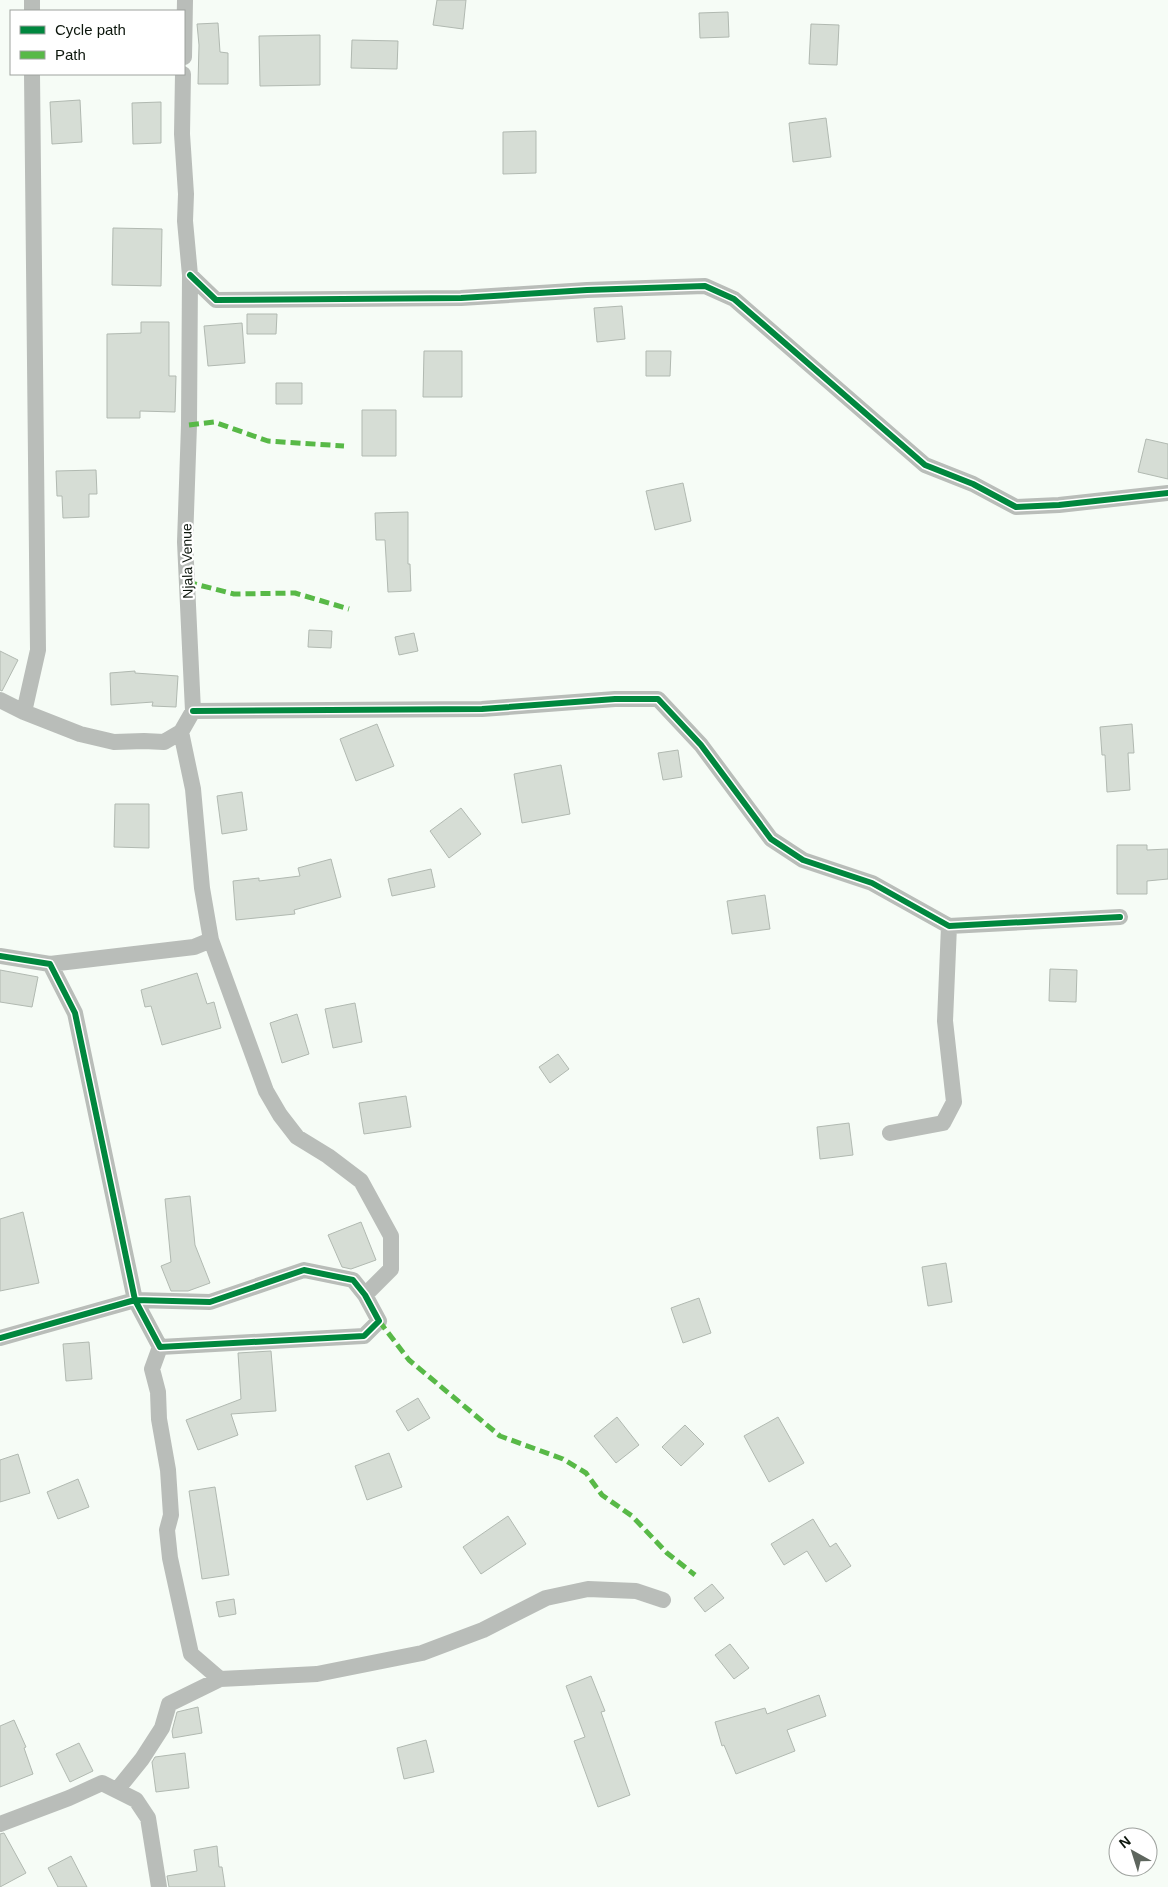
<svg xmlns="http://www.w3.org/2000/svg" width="1168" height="1887" viewBox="0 0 1168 1887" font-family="Helvetica,sans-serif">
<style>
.building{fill:#d6ddd5;stroke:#b1b9b1}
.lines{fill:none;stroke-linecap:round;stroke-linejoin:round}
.minor{stroke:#b9bdb9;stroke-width:16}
.quiet{stroke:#58b947;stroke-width:5;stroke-dasharray:10 5;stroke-linecap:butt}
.cycleway-casing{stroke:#fff;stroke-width:9}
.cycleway{stroke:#00873e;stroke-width:6}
.labels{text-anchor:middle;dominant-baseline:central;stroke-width:4.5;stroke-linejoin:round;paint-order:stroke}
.street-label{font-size:14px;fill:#0c160c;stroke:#fff}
</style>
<rect width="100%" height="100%" fill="#f6fcf6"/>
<path class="building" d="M437,0h29l-3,29 -30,-4z
M728,12l1,25 -29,1 -1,-25z
M218,23l2,29 8,1v31h-30l1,-39 -2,-21z
M811,24l28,1 -2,40 -28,-1z
M320,35v50l-60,1 -1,-50z
M352,40l46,1 -1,28 -46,-1z
M80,100l2,42 -30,2 -2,-42z
M161,102v41l-28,1 -1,-41z
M826,118l5,39 -38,5 -4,-39z
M536,131v42l-33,1v-42z
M113,228l49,1 -1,57 -49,-1z
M622,306l3,33 -28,3 -3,-34z
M247,314h30l-1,20h-29z
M141,322h28v54h7l-1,36 -35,-1v7h-33v-84l34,-1z
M242,323l3,40 -37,3 -4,-40z
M424,351h38v46h-39z
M646,351h25l-1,25h-24z
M276,383h26v21h-26z
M362,410h34v46h-34z
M1146,439l22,5v35l-30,-7z
M96,470l1,24h-8v23l-26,1 -1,-22h-5l-1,-25z
M683,483l8,38 -36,9 -9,-39z
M408,512v52h2l1,27 -23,1 -3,-52h-9l-1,-27z
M309,630l23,1 -1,17 -23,-1z
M414,633l4,18 -19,4 -4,-18z
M0,651l18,9 -16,31 -2,-1z
M135,671v2l43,3 -2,31 -24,-1 1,-4 -42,3 -1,-32z
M377,724l17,42 -38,15 -16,-42z
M1132,724l2,29h-6l2,37 -23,2 -2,-37h-3l-2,-28z
M678,750l4,27 -19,3 -5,-27z
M561,765l9,49 -48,9 -8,-49z
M242,792l5,38 -25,4 -5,-38z
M115,804h34v44l-35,-1z
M461,808l20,26 -32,24 -19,-27z
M1117,845h30v5l21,-1v30l-21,2v13h-30z
M331,859l10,38 -47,13 1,4 -59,6 -3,-39 26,-3v3l41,-5 -2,-8z
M431,869l4,18 -43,9 -4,-17z
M765,895l5,34 -38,5 -5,-33z
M1050,969l27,1 -1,32 -27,-1z
M0,970l38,7 -6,30 -32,-5z
M197,973l10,31 7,-2 7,26 -59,17 -11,-39 -6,1 -4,-17z
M355,1003l7,39 -29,6 -8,-39z
M297,1014l12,40 -27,9 -12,-40z
M558,1054l11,15 -19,14 -11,-16z
M406,1096l5,31 -47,7 -5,-31z
M849,1123l4,32 -33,4 -3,-32z
M190,1196l5,49 15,38 -22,8h-17l-10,-25 10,-4 -6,-63z
M23,1212l16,71 -39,8v-72z
M361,1222l15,38 -25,9 -9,-2 -14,-32z
M946,1263l6,39 -24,4 -6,-39z
M699,1298l12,35 -28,10 -12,-35z
M89,1342l3,37 -26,2 -3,-37z
M271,1351l5,60 -45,3 7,21 -40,15 -12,-30 55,-21 -3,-46z
M418,1398l12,20 -22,13 -12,-20z
M617,1417l22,28 -23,18 -22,-27z
M778,1417l26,46 -35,19 -25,-46z
M685,1425l19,19 -23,22 -19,-19z
M389,1453l13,34 -35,13 -12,-34z
M18,1454l12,39 -30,9v-42z
M78,1479l11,28 -31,12 -11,-27z
M215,1487l14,88 -27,4 -13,-88z
M508,1516l18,28 -45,30 -18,-27z
M813,1519l17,28 6,-4 15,23 -25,16 -19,-31 -23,14 -13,-21z
M712,1584l12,14 -19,14 -11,-14z
M234,1599l2,15 -17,3 -3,-15z
M730,1644l19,24 -15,11 -19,-24z
M591,1676l14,35 -4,1 29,83 -32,12 -24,-66 11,-4 -19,-51z
M819,1695l7,21 -39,14 8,21 -59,23 -12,-29 -2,1 -7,-24 50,-14 2,6z
M198,1707l4,26 -29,5 -1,-7 5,-19z
M14,1720l12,27 -2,1 9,26 -33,13v-61z
M426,1740l8,32 -30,7 -7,-31z
M79,1743l14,28 -23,11 -14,-28z
M185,1753l4,35 -33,4 -4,-30 3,-5z
M4,1833l22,40 -26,14v-53z
M217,1846l2,21h3l3,20h-56l-2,-11 30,-5 -3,-21z
M71,1856l16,31h-29l-10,-19z"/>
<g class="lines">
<path class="minor" d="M32,0v11
M184,57l1,-57
M190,275l26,25 245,-2 126,-8 118,-4 29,13 191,166 48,19 43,23 43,-2 109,-12
M0,700l24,12 56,22 34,8 30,-1 20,1 17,-10 12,-21 -8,-169 4,-117 1,-150 -5,-54 1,-27 -4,-60 1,-60
M193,711l289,-2 133,-10h43l43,46 70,94 32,21 69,23 77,43 171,-9
M24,712l14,-62 -6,-576
M211,940l55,151 14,24 17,22 31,19 33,25 30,55v33l-26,26
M0,956l50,8 25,49 60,287 25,47 204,-11 15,-15 -14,-26 -12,-15 -49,-10 -94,32 -75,-2 -135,38
M50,964l144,-17 17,-7 -9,-52 -9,-99 -12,-57
M890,1133l53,-10 11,-21 -9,-81 4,-95
M160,1347l-8,22 6,23 1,27 9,51 3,45 -4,15 3,28 21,96 29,25
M117,1790l25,-31 20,-31 7,-24 51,-25 97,-5 105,-21 61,-23 63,-32 42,-9 48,2 27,9
M0,1824l69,-26 33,-15 34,17 12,18 11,69"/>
<path class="quiet" d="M189,425l25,-3 54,19 76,5
M187,582l47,12 61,-1 54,16
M379,1321l30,39 91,76 63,23 23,14 16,22 30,21 35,37 28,22"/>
<g class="cycleway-casing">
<path id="cycleway" d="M190,275l26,25 245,-2 126,-8 118,-4 29,13 191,166 48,19 43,23 43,-2 109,-12
M193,711l289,-2 133,-10h43l43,46 70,94 32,21 69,23 77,43 171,-9
M0,956l50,8 25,49 60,287 25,47 204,-11 15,-15 -14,-26 -12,-15 -49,-10 -94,32 -75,-2 -135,38"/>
</g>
<use href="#cycleway" class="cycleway"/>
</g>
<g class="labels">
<g class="street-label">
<text transform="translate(187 561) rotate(-91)">Njala Venue</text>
</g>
</g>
<rect x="10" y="10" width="175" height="65" fill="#ffffff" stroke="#9ea29e"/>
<rect x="20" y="26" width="25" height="8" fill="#00873e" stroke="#9ea29e"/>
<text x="55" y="35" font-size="15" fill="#0c160c">Cycle path</text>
<rect x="20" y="51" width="25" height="8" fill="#58b947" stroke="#9ea29e"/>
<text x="55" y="60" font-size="15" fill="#0c160c">Path</text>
<g transform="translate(1133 1852) rotate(321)"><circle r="24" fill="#ffffff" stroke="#9ea29e"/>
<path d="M0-4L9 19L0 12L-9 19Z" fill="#5e665e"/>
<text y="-8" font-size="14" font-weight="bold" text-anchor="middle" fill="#0c160c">N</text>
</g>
</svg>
